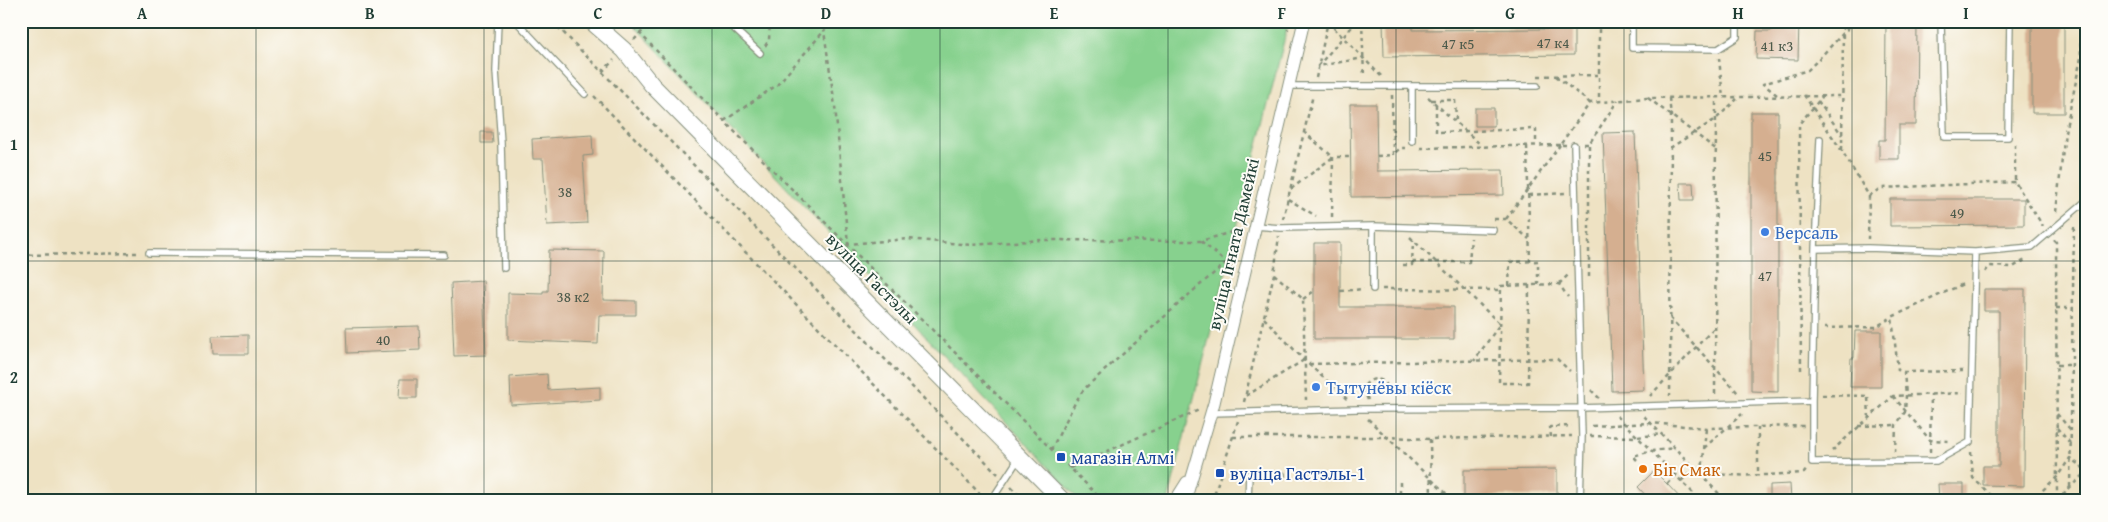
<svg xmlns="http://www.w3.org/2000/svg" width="2108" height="522" viewBox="0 0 2108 522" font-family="'Gentium Book Plus',serif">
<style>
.green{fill:#87d18e;stroke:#538761}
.building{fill:#d5af90}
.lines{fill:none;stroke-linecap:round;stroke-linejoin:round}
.service-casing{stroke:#86907c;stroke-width:8}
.minor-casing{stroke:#86907c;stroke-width:13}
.secondary-casing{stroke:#86907c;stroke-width:18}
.path{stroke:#86907c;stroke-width:2.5;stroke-dasharray:4 4;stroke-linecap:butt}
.service{stroke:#fff;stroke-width:5.5}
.minor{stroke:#fff;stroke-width:11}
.secondary{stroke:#fff;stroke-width:16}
.grid{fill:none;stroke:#1f3d34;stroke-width:1;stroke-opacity:0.55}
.shop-dot{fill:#3f7fe0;stroke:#fdfcf7;stroke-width:2}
.transit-dot{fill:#1a4fb4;stroke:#fdfcf7;stroke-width:2}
.food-dot{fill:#e8710a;stroke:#fdfcf7;stroke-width:2}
.labels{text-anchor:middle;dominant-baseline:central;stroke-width:4;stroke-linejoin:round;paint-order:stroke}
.number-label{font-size:15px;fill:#4c5a4b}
.shop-label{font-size:18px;fill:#366cbe;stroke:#fdfcf7;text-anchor:start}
.street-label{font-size:18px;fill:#1f3d34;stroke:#fdfcf7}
.transit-label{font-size:18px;fill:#164399;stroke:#fdfcf7;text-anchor:start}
.food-label{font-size:18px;fill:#c56008;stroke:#fdfcf7;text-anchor:start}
.neatline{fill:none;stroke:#1f3d34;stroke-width:2}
.grid-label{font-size:16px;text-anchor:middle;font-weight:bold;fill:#1f3d34}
</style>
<rect width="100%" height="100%" fill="#fdfcf7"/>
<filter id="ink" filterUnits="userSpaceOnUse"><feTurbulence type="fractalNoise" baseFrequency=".02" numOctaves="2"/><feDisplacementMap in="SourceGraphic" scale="10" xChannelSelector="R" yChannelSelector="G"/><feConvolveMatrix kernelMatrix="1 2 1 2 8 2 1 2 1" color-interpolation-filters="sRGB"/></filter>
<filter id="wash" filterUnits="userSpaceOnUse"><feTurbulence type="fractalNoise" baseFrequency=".0096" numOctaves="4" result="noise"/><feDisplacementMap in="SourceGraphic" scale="20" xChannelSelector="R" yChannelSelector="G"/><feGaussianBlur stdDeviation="1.12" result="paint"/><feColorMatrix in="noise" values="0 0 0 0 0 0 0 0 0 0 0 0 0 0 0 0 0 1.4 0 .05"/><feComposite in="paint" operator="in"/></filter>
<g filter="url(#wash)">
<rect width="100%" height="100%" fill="#eee2c3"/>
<path class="green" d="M630,21h659l-121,480h-88z"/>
<g id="blocks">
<path class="building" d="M1383,21h30v9l134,-1v-8h27v34l-190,2z
M1771,21h28l-1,39 -42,-1 1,-28h14z
M1886,21h31l-1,104h-17v34h-20v-19h6z
M2032,21h32v92h-32z
M1350,104h26l1,67 126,-1 1,25 -153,2z
M1475,108h19v18h-19z
M1751,112h27v280l-27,-1z
M481,132h11l1,11h-12z
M1635,132l9,258 -32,1 -9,-258z
M592,135l1,20 -10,1 4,67 -40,2 -4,-66h-10l-1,-20z
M1680,183h13l1,17h-13z
M1890,199h134v26l-134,1z
M1314,243h26v64h114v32h-140z
M549,250l55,1 -1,49 33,1v14h-37l-1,29 -90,-4v-47l35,1v-3h5z
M483,281l3,74 -32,1 -3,-73z
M1984,289h41l-1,197 -41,-1v-19h16v-155h-15z
M419,326l1,24 -73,3 -1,-25z
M1855,331h26v56h-31l1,-29h3z
M248,335v19h-35l-1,-18z
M547,374l1,16 52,-3v13l-89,5 -1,-28z
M400,379h17v19h-18z
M1557,469v27h-66v5h-27v-31z
M1654,471l13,13 16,17h-32l-13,-14z
M1790,484l1,17h-21v-16z
M1938,484h26v17h-25z"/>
</g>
</g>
<g filter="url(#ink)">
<use href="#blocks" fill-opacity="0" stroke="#86907c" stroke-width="1"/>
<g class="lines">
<g class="service-casing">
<path id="service" d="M498,21l-2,50 5,72 3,125
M516,21l69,73
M726,21l34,32
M1632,21v27l86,1 19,-12v-16
M1941,21l3,116h64l2,-116
M1289,86h248
M1412,86v55
M1574,145l8,291 -2,65
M1255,226l26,2 92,-2 120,4
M1373,226v63
M1815,249l53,-1 107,4 57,-5 55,-47
M149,253l295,2
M1812,401l3,-152 5,-110
M1211,413l147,-4 222,-1 232,-7v61l124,-1 34,-19 5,-190
M991,501l28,-43
M1248,501l1,-27 33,1"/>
</g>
<g class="minor-casing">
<path id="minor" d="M1175,501l12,-19
M1185,501l29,-98 90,-382"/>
</g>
<g class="secondary-casing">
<path id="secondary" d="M591,21l33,29 28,35 411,416"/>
</g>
<path class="path" d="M552,21l446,453
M628,21l96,100 379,380
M830,21l-6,10 11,75 13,138 60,-5 63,6 71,-5 159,1 41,-12
M1286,21l2,9
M1357,21l-39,45 46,-8
M1362,21l2,56
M1599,21v80
M1328,22l53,54
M634,40l18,-19
M765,46l4,-6 1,-19
M1719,58l4,40
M602,72l12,-12
M1538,76l61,-1
M1556,76l34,27
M1316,78l12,-57
M1392,95l1,60 7,-7h5
M1777,95l-14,-11 45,-14 47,-49
M1804,95l38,56 27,45 -1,43
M594,96l388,400
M1428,97l53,48
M1648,98l69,52
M1669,98l2,18 -1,280
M1431,100h24l1,21
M1818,101l24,34
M1436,104v28l100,-3v16
M724,121l53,-36 47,-54
M1584,144h5l29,-44
M2015,144v38l28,44
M1566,145h-6l30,-42 57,-5 195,-2
M1527,146l3,115
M1420,148l140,-3
M1670,148l46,-29 21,-20
M1842,150l1,-129
M1377,156l16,-1
M1291,189l42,-32 -28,-24
M1529,195l37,-2
M1869,196l12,-8 134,-6
M1288,199l28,17
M2056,212l9,-80 16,-74 -1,-37
M1332,217l1,-60h17
M1283,219l30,-124
M1494,219h12l23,20
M1506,219l54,-74
M1410,237l90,87 -26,37
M2054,240l2,2 1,258
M1201,241l31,27
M21,255l119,-2
M1412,262h57l2,-24
M1403,265h9l1,-24
M1985,272l5,-6 23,1 14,-8
M1274,274l29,25 3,101
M1589,277v-133
M1559,284l9,-9
M1529,285l-1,98h-29l2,-97 58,-2 9,13
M1509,286l1,-24 28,-1v24
M1382,289l119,1
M1340,291l24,-2
M1303,299l11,-8
M2056,308h18
M1264,318l40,42 44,40
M1670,318l68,75
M1824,328l52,-1 16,-10
M1309,364l248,-5 13,12
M2057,365h15
M1801,370l-2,-246 23,-27
M1963,371l-59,1 -6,-2 -6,-53 71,-33
M1591,390l8,8
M1715,394l1,-296
M1822,395l46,1 1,23
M1246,396l58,-36
M1650,396l65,-69
M1893,396l37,44 19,1
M1368,400l-5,-12c5,-8 11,-11 20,-7l3,3 1,13
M1244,402l30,-128 5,-38
M2057,414l13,15
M1617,416l84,85
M1644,416l82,85
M1368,419l86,82
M1592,426l59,-3 55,5 98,-2
M1858,426l38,-1
M1758,427v46
M2057,428l13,15
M1590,436l47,1 24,-3
M1233,437h155l42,2 142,-3
M1551,437l-1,-10 22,-1
M1430,439l1,62
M1704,448l38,-34
M1051,450l25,-49 8,-12 109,-98 34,-29 9,-9
M1832,451c20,-19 41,-36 61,-55l70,-3
M1895,452l1,-27 9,-13 1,-17 -2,-23
M1930,452l1,-58
M1971,452l2,26 24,23
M1637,460l-4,-4 19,-5 23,-3
M1070,468l129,-58
M1702,473l4,-45
M1681,481l14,-13c20,12 83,6 109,5l3,-4
M1400,482v19
M1667,484l8,-9
M1011,487l13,14
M2070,487l4,-263
M1698,498l25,1
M2057,500l30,-29
M1212,501l26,-80
M2031,501l26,-24 13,-19 17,13"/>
<use href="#service" class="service"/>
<use href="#minor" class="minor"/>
<use href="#secondary" class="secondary"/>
</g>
</g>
<path class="grid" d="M256,21v480M484,21v480M712,21v480M940,21v480M1168,21v480M1396,21v480M1624,21v480M1852,21v480M21,261h2066"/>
<g class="shop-dot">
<circle cx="1765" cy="232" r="5"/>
<circle cx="1316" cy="387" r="5"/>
</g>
<g class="transit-dot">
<rect x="1056" y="452" width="10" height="10" rx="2.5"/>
<rect x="1215" y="468" width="10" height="10" rx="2.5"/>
</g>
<circle class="food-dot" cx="1643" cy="469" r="5"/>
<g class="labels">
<g class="number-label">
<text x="1553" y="42">47 к4</text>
<text x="1458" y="43">47 к5</text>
<text x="1777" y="45">41 к3</text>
<text x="1765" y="155">45</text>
<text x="565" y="191">38</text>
<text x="1957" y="212">49</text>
<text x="1765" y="275">47</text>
<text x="573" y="296">38 к2</text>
<text x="383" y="339">40</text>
</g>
<g class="shop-label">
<text x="1775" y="232">Версаль</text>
<text x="1326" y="387">Тытунёвы кіёск</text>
</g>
<g class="street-label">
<text transform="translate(1233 244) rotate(-77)">вуліца Ігната Дамейкі</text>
<text transform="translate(872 278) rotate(45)">вуліца Гастэлы</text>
</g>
<g class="transit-label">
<text x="1071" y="457">магазін Алмі</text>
<text x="1230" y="473">вуліца Гастэлы-1</text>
</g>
<g class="food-label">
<text x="1653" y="469">Біг Смак</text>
</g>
</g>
<rect width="2108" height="522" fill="none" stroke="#fdfcf7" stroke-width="55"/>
<rect x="28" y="28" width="2052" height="466" class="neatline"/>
<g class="grid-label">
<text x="142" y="19">A</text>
<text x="370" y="19">B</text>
<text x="598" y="19">C</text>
<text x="826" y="19">D</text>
<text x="1054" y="19">E</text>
<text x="1282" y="19">F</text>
<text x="1510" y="19">G</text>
<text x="1738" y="19">H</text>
<text x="1966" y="19">I</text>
<text x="14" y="150">1</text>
<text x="14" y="383">2</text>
</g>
</svg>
